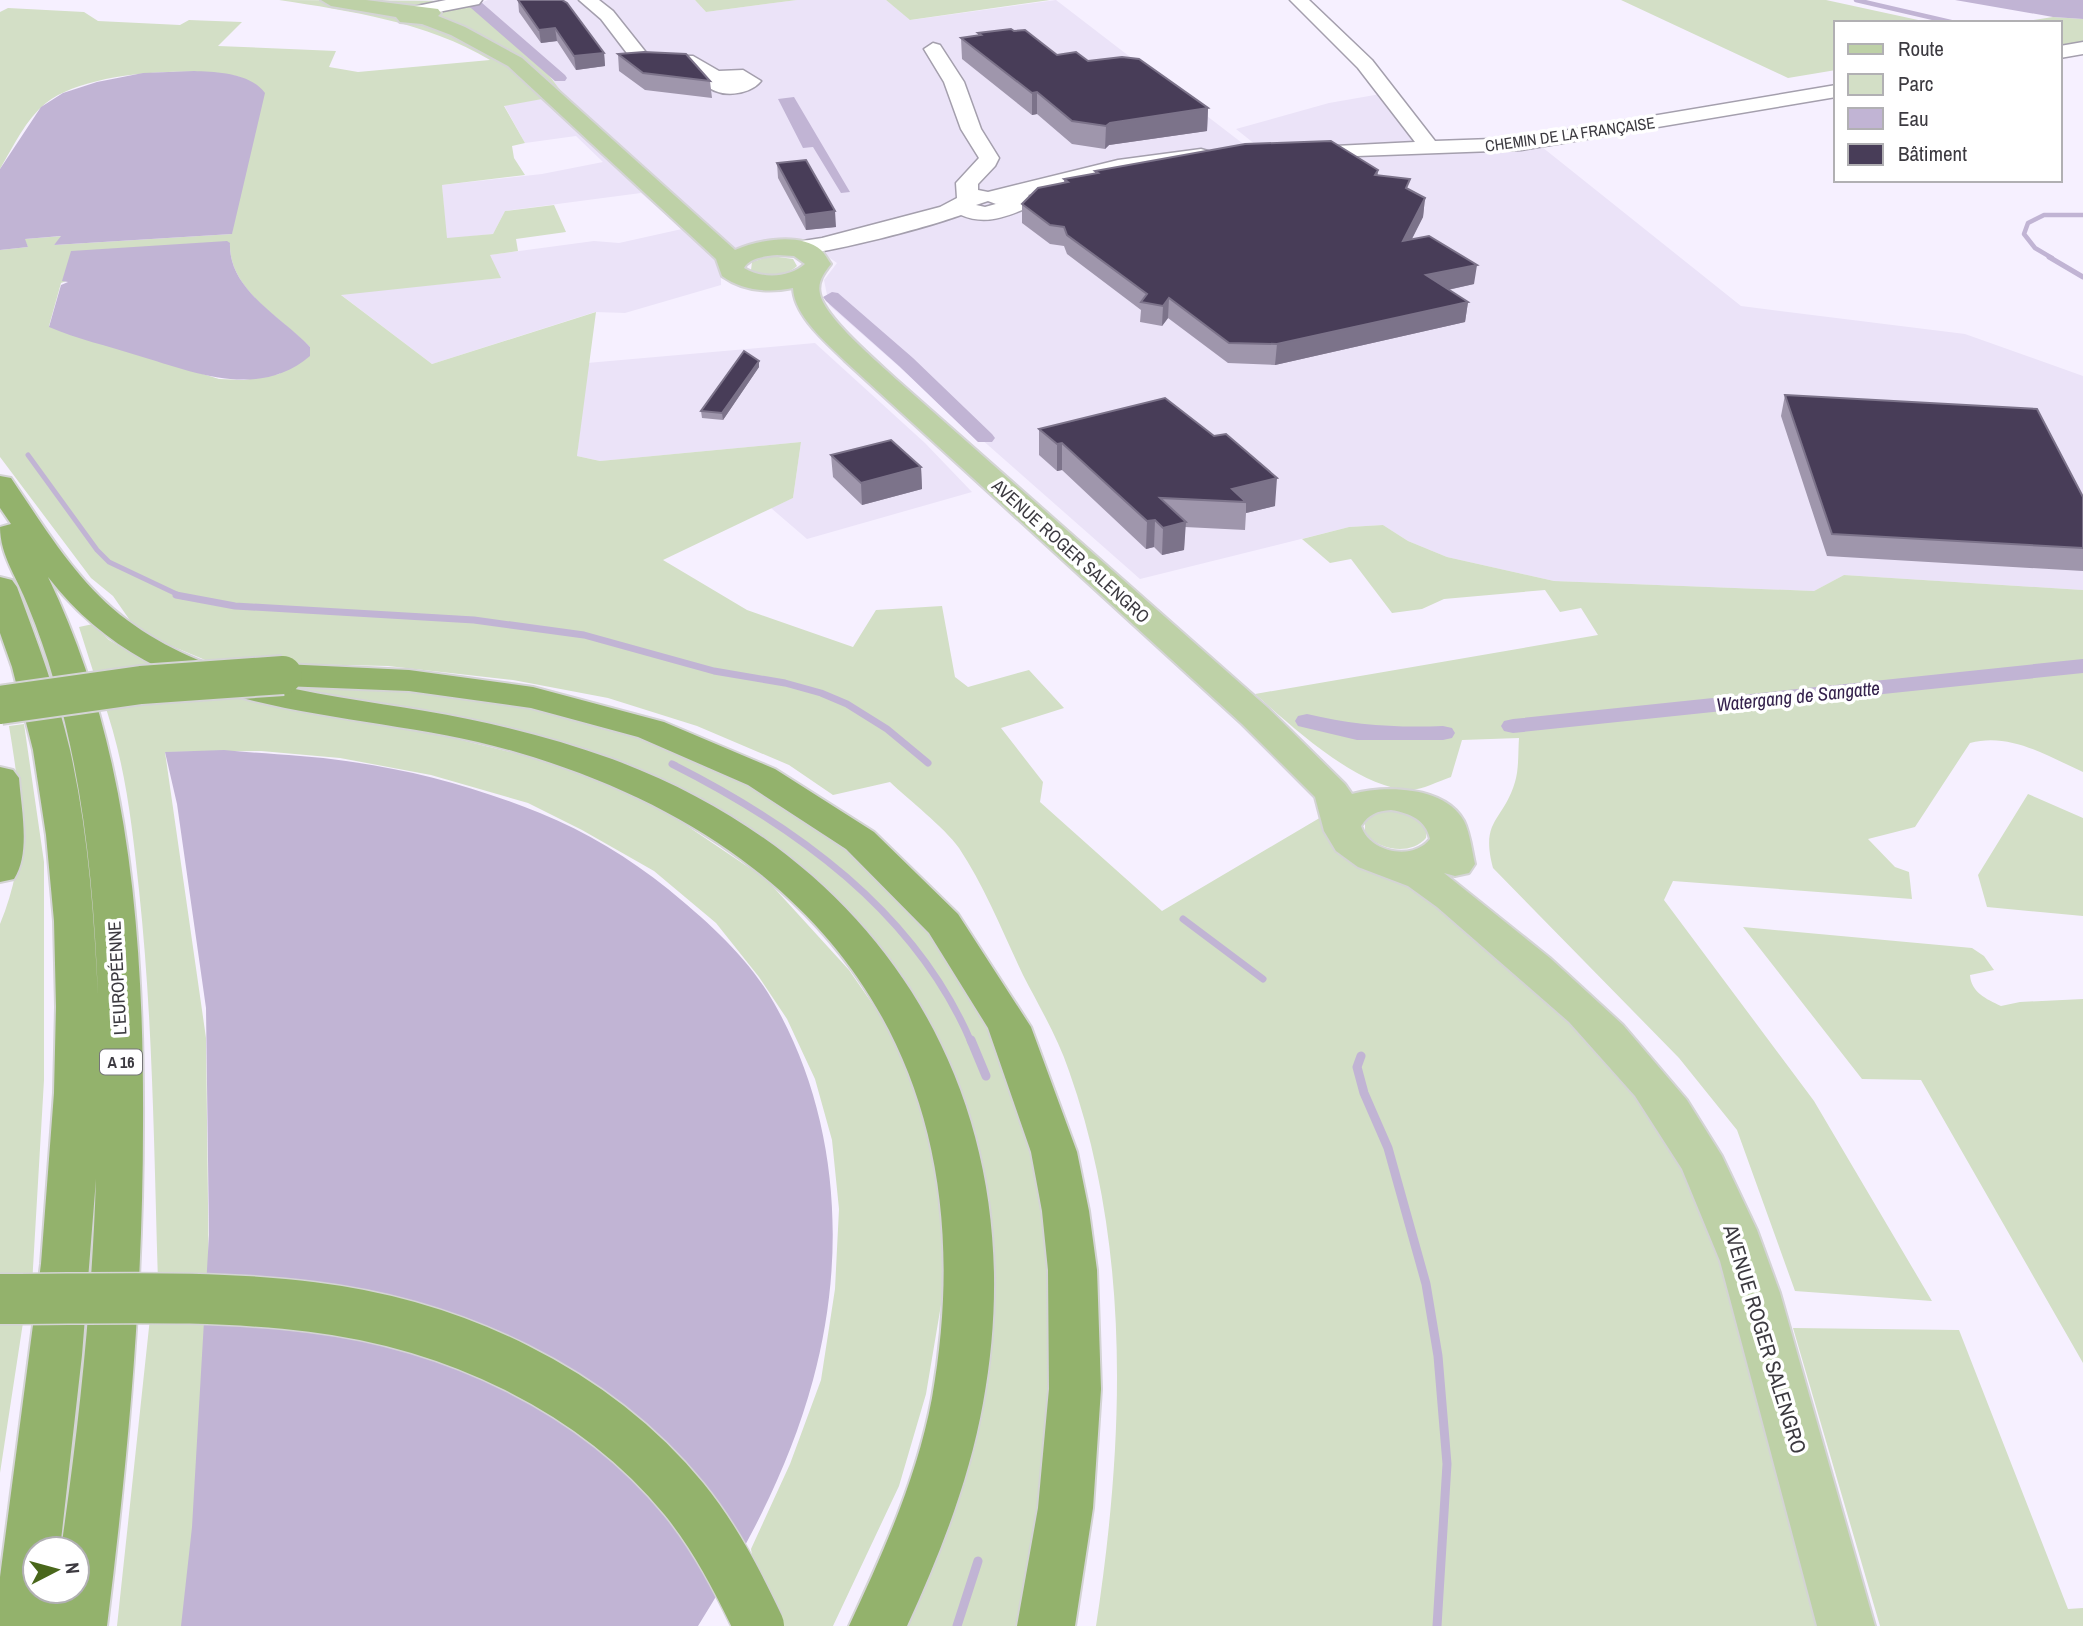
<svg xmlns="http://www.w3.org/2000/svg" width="2083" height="1626" viewBox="0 0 2083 1626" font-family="'Archivo Narrow',sans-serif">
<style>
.built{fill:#ebe3f8}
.green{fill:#d3dfc6;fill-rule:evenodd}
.water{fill:#c1b4d4}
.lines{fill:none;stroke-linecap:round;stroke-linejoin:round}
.stream-far3{stroke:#c1b4d4;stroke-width:4.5}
.stream-far2{stroke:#c1b4d4;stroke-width:5}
.stream-far1{stroke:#c1b4d4;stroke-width:7}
.stream{stroke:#c1b4d4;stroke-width:9}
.canal{fill:#c1b4d4;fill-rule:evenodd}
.minor-casing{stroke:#a49fad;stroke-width:3}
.major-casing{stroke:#d4d4d5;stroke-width:4}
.highway-casing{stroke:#d4d4d5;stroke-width:4}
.minor{fill:#fff;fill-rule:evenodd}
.major{fill:#bed1a7;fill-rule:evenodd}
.highway{fill:#93b26c;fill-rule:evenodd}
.highway-bridge-far1-casing{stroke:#d4d4d5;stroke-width:42;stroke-linecap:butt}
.highway-bridge-casing{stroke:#d4d4d5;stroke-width:53;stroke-linecap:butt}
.highway-bridge-far1{stroke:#93b26c;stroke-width:38}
.highway-bridge{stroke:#93b26c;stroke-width:50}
.wall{fill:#9f96ac}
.shaded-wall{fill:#7c738a}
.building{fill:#483d58;stroke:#7c738a;stroke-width:2}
.labels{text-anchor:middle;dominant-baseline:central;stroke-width:7;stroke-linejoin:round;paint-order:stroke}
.far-street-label{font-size:16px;fill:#3c3a40;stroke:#fff}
.shield{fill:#fff;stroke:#767579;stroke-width:2}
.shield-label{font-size:16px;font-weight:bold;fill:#3c3a40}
.street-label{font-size:18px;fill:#3c3a40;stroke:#fff}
.water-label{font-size:19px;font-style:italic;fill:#35224d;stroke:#fff}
.near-street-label{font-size:21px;fill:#3c3a40;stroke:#fff}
</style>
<rect width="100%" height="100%" fill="#f6f0ff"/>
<path class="built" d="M488,0h207l11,12 91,-12h89l25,20 145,-20 190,146 10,-1 -20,-16 93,-26 63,-11 43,53 107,2 199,159 224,28 118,42v214l-239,-15 -30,16 -260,-10 -107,-24 -39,-16 -25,-16 -34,2 -209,52 -311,-274 -5,-25 13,-17 -26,-18 -90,13v27l-96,28 -30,-1 -163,52 -92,-70 160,-16 -11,-23 105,-14 25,2 63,-14 -41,-36 -136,18 -12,23 -47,5 -4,-54 100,-11 61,-12 -27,-26 -51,7 -21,-38 60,-10 -19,-25 -73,-64z
M815,343l110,100 47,49 -165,47 -36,-31 22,-10 8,-56 -201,19 -23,-5 10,-93z"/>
<path class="green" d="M279,0l203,1 -10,5 73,64 19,25 -60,11 21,37 -13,3 2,12 11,17 -83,10 5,53 46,-4 12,-23 49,-6 12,27 -50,7 2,12 -28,4 11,23 -160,17 91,69 164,-52 -19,144 23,5 201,-19 -8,56 -130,62 84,50 106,37 23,-37 66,-4 13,71 13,10 61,-17 35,38 -63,20 42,54 -3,20 122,109 166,-98 239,199 73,82 46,74 43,108 94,350h-727c28,-183 36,-377 -27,-555 -11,-33 -30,-65 -46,-96 -20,-42 -38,-88 -64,-127 -15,-21 -50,-48 -69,-66l-57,13 -44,-30 -92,-39 -89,-28 -95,-18 -125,-14 -178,-4 -72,-30 -25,-36 -22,-18 -91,-121v-207l28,-3 -4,-8 39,-3 -9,9 178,-11 8,-157c-48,-11 -154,-6 -194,26 -20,16 -33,44 -46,66v-157l8,-4 76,4 14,9 82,4 9,-5 53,2 -24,24 118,5 -7,16 29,5 132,-12c-63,-38 -140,-49 -211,-60zM230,243c-2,47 52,75 80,104l-31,27 -35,6 -25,-1 -170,-53 12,-43 8,-3 -6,1z
M695,0h102l-91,12z
M886,0h164l-140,20z
M1621,0h205l106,23h-96v47l-48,8z
M2053,17l30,2v29l-23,-4v-21h-47z
M771,256l22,3 4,7c-12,11 -32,12 -46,4l1,-8z
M1383,525l25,16 39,16 107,24 260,10 30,-16 239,15v182c-36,-16 -73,-40 -113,-29l-55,84 -47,12 27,28 14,5 3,27 -239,-18 -9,19 150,201 118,200 -137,-10 -58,-161 -58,-72 -186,-190c-13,-49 10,-46 22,-86 4,-13 3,-30 4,-44l-57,2 -11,37c-12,4 -29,13 -41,13 -52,-1 -118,-64 -155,-96l343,-59 -17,-27 -21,4 -15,-22 -101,9 -22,10 -30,4 -41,-54 -21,4 -28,-24 47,-12z
M93,624l16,16 56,32 -64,5 -8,-6 -14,-44z
M273,681l135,4 215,40 137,58 135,100 88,117 60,182 12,178 -31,266h-116l8,-16 47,-150 -31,-429 -28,-52 -59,-71 -35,-35 -63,-42 -277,-111 -171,-30z
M209,686l79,21 165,31 102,25 47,18 60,28 104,70 83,91 36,52 30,67 18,69 9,65v76l-16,95 -27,92 -66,140h-50l-29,-58 -3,-19 39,-85 31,-84 14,-91 4,-80 -7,-69 -17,-61 -28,-60 -28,-42 -43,-54 -62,-52 -72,-41 -54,-27 -97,-28 -91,-17 -79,-7 -96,1 41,286 3,249 -51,-5c-4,-131 -5,-262 -19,-392 -7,-66 -14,-130 -37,-193z
M24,724l20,138v218l-12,205 -32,-1v-360c29,-70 21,-125 9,-198z
M2028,794l55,24v98l-96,-9 -9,-32z
M1388,811c18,0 29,5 39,19l-1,8c-16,18 -46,12 -61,-4v-12l11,-9z
M1743,927l229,21 12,8 10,14 -24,5c1,17 16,24 31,31l19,-4 63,-3v364l-162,-283 -59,-1z
M24,1316l-24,157v-155z
M150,1318h57l-10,182 -14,126h-66z
M1793,1328l166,2 109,279 15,-1v18h-203z"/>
<path class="water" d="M1955,0h128v19l-30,-2z
M194,71c24,1 56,2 71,22l-33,141 -178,11 7,-9 -36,3 3,8 -28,3v-81l41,-62 22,-14 34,-11 46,-9z
M794,97l56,95 -9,1 -28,-46 -10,1 -25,-49z
M227,241l3,2c-2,47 52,74 80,104v9c-52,44 -116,16 -174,-1 -28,-9 -59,-16 -87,-28l12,-42 7,-3 -6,-1 9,-30z
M224,750c40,4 82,5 122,11 67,9 132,27 194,52 47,19 89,45 128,76 40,33 80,68 106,114 65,114 73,252 39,377 -24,89 -67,169 -115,246h-517l11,-99 17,-292 -3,-227 -29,-204 -12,-52z"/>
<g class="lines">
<path class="stream-far3" d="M1856,0l99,23
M2052,258l-17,-10 -11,-14 4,-11 16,-8h39"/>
<path class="stream-far2" d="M2049,257l34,20
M28,455l69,95 12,12 74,35"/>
<path class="stream-far1" d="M176,595l59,11 239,14 110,15 130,36 71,12 36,10 26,11 40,25 41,34
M672,764c123,62 243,147 299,278
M1183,919l80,60"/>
<path class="stream" d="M971,1040l15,36
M1361,1056l-4,11 7,26 24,55 38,136 12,72 9,108 -10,162
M957,1626l21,-65"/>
<path class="canal" d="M454,0l27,2 84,73 2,3 -2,3h-10l-84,-73z
M832,292l6,1 75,65 79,76 3,4 -3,4h-14l-79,-76 -73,-65 -3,-4z
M2083,659v14l-570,60 -9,-2 -3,-5 3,-5 9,-2z
M1307,714c46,11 89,14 136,12l9,2 3,5 -3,5 -9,2h-86l-59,-14 -3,-5 3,-5z"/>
<g class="minor-casing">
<path id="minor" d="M446,0h36l-3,4 -61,12 -9,-5 3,-4z
M579,0h20l14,11 35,44 45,1 26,15 24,-1 18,11c-12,15 -44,18 -57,2l2,-3 -17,-12 -53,-3 -35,-46z
M1290,0h19l63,60 63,81 86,-3 315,-53v12l-315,53 -219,8 -7,-2 -3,-4 3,-4 120,-6 -57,-74z
M2083,42v12l-23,4v-12z
M933,43l7,2 24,37 17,47 18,29 -4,8 -17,18v6l10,2 130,-32 83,-11 7,2 3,4 -3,4 -7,2 -83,11 -90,23 7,6 -3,5c-24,10 -46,20 -71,9 -30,11 -152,45 -178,39l-3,-5 3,-5 39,-6 118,-31 17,-9 -1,-15 23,-25 -18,-29 -17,-47 -20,-33zM988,201l8,3 7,-2 -18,5 -9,-2z"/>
</g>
<g class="major-casing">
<path id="major" d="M321,0h45l72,9 3,4 -3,3 27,11 57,31 213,192c23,-10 65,-18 86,0 4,4 7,10 10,14 -7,9 -14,18 -11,30 5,24 58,68 77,86l371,328 77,76 7,10c33,-9 93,-8 112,27 6,12 8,30 11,43l-6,9 -14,3 -11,-3 106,85 73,67 64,75 35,56 35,74 23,63 95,333h-58l-97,-365 -38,-92 -47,-73 -66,-74 -132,-115 -29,-21 -50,-19 -22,-16 -12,-20 -9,-34 -73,-73 -397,-363c-18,-18 -51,-45 -52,-73 -24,5 -50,3 -71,-12l-6,-17 -208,-193 -57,-31 -29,-11 -22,-2 -4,-5 -65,-11zM777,255l17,1 11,8c-16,14 -43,15 -61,4 5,-10 21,-12 33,-13zM1391,810c19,3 35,10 39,29 -17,22 -60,14 -69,-13 8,-12 16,-15 30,-16z"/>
</g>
<g class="highway-casing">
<path id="highway" d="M0,476l11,2c34,50 67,106 116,142 86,64 196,74 298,91 64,11 126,26 187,48 278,103 425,349 371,644 -14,78 -43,151 -76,223h-58c34,-73 68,-148 83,-228 58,-329 -103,-556 -419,-647 -165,-47 -348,-23 -465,-174 82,169 96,362 95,548 0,168 -15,334 -36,501h-107v-49l41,-313 13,-171 2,-86 -2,-86 -8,-86 -13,-85 -21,-83 -12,-34v-56l12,3 5,7c20,54 40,107 53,163 18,81 24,163 28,246 -4,-106 -14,-212 -44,-315 -7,-25 -16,-51 -26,-75 -10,-27 -28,-50 -28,-79l11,-3 -11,-16zM96,1179c-4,124 -17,247 -35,370h16v42h-42v-42h25l22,-194z
M283,664l126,6 124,17 131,35 111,47 99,63 84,82 73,113 46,125 12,59 8,59 4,119 -8,119 -18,118h-58l21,-118 11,-119 -1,-119 -6,-59 -11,-59 -43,-124 -59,-95 -83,-84 -98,-64 -110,-48 -107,-29 -122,-17 -126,-5 -12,-4 -6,-7 6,-7z
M0,767l13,3 6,8c2,30 12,75 -5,101l-14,3z"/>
</g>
<use href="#minor" class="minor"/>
<use href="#major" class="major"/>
<use href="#highway" class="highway"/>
<g class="highway-bridge-far1-casing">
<path id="highway-bridge-far1" d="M0,705l141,-20 142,-10"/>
</g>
<g class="highway-bridge-casing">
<path id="highway-bridge" d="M0,1299c104,0 209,-5 312,8 140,17 281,81 372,192 31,38 54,83 75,127"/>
</g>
<use href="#highway-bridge-far1" class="highway-bridge-far1"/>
<use href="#highway-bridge" class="highway-bridge"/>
</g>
<path class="wall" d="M518,0l86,53 1,13 -29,4 -19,-29 -16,2 -22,-31z
M1014,31l43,24 31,6 120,47 -1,23 -98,14 -4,4 -33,-5 -35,-30 -5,1 -70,-56 -1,-21 17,-2v-3z
M618,54l92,27 2,17 -67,-8 -26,-19z
M777,163l59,64 -30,3 -28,-52z
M1378,170v5l47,23 -2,19 -11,22 62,45 -26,6 20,12 -3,20 -190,43 -47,-2 -60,-45 -6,8 -22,-4 1,-12 -74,-56 -3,-8 -14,-2 -28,-21v-19l42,-21v-4l31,-5v-3z
M759,361v6l-36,53 -21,-2 -1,-7z
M1785,395l298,102v74l-256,-15 -46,-140z
M1039,429l236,77 -29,7 -1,17 -60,-3 -1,23 -22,5 -8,-8 -8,2 -84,-79 -5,1 -18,-16z
M831,455l90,12 1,22 -60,16 -29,-28z"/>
<path class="shaded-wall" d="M555,28l2,13 -16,2 -2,-13z
M604,53l1,13 -29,4 -2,-14z
M1037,92v22l-5,1v-22z
M1208,108l-1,23 -98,14 -4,4 1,-23 4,-3z
M1425,198l-2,19 -22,43 2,-19z
M835,211l1,16 -30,3 -1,-15z
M1477,265l-3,19 -50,11 2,-20z
M1169,298l-1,20 -6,8 1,-20z
M1468,302l-3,20 -190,43 2,-21z
M759,361v6l-36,53 -1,-7z
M1062,443v27l-5,1v-27z
M921,467l1,22 -60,16 -1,-22z
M1277,478l-2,28 -29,7v-11l-14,-13z
M1155,520l-1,27 -8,2 1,-28z
M1186,522l-2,28 -22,5 1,-27z"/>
<path class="building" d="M518,0h44l5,3 37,50 -30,3 -19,-28 -16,2z
M1011,29l3,2 11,-1 32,25 19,-3 12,9 34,-4 17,2 69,49 -98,15 -4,3 -34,-5 -35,-29 -5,1 -71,-55 20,-3 -3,-2z
M644,52l42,2 24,27 -67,-8 -25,-19z
M1331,141l47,29 -3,5 35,4 -4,9 19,10 -22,43 26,-5 48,29 -51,10 42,27 -191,42 -48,-1 -60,-45 -6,8 -22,-4 6,-8 -80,-59 -3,-8 -14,-2 -28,-21 16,-16 30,-6 -4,-3 34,-6 -3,-2 150,-27z
M806,160l29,51 -30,4 -28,-52z
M744,351l15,10 -37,52 -21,-2z
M1785,395l252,14 46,88v51l-251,-14z
M1165,398l49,38 12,-2 51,44 -45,11 14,13 -86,-4 26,24 -23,6 -8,-8 -8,1 -85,-78 -5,1 -18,-15z
M891,440l30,27 -60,16 -30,-28z"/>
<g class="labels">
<g class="far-street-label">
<text transform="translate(1570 134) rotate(-8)">CHEMIN DE LA FRANÇAISE</text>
</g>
<rect class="shield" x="100" y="1049.5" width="42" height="25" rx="5"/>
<g class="shield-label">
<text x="121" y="1062">A 16</text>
</g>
<g class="street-label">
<text transform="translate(1071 551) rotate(42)">AVENUE ROGER SALENGRO</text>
<text transform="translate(117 978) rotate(-93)">L'EUROPÉENNE</text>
</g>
<g class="water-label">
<text transform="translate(1798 696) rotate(-6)">Watergang de Sangatte</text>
</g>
<g class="near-street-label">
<text transform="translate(1765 1339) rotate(73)">AVENUE ROGER SALENGRO</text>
</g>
</g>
<rect x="1834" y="21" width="228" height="161" fill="#ffffff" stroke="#b1b0b3" stroke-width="2"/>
<rect x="1848" y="44" width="35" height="10" fill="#bed1a7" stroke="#b1b0b3" stroke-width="2"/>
<text x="1898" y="56" font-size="21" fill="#3c3a40">Route</text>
<rect x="1848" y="74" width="35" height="21" fill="#d3dfc6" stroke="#b1b0b3" stroke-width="2"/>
<text x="1898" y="91" font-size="21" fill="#3c3a40">Parc</text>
<rect x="1848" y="108" width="35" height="21" fill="#c1b4d4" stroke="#b1b0b3" stroke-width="2"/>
<text x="1898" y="126" font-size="21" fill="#3c3a40">Eau</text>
<rect x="1848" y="144" width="35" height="21" fill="#483d58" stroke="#b1b0b3" stroke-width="2"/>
<text x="1898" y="161" font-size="21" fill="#3c3a40">Bâtiment</text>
<g transform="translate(56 1570) rotate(84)"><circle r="33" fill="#ffffff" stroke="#b1b0b3" stroke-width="2"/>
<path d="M0-5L12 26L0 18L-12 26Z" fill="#49671b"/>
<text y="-10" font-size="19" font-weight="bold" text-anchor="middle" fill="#3c3a40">N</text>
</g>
</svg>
